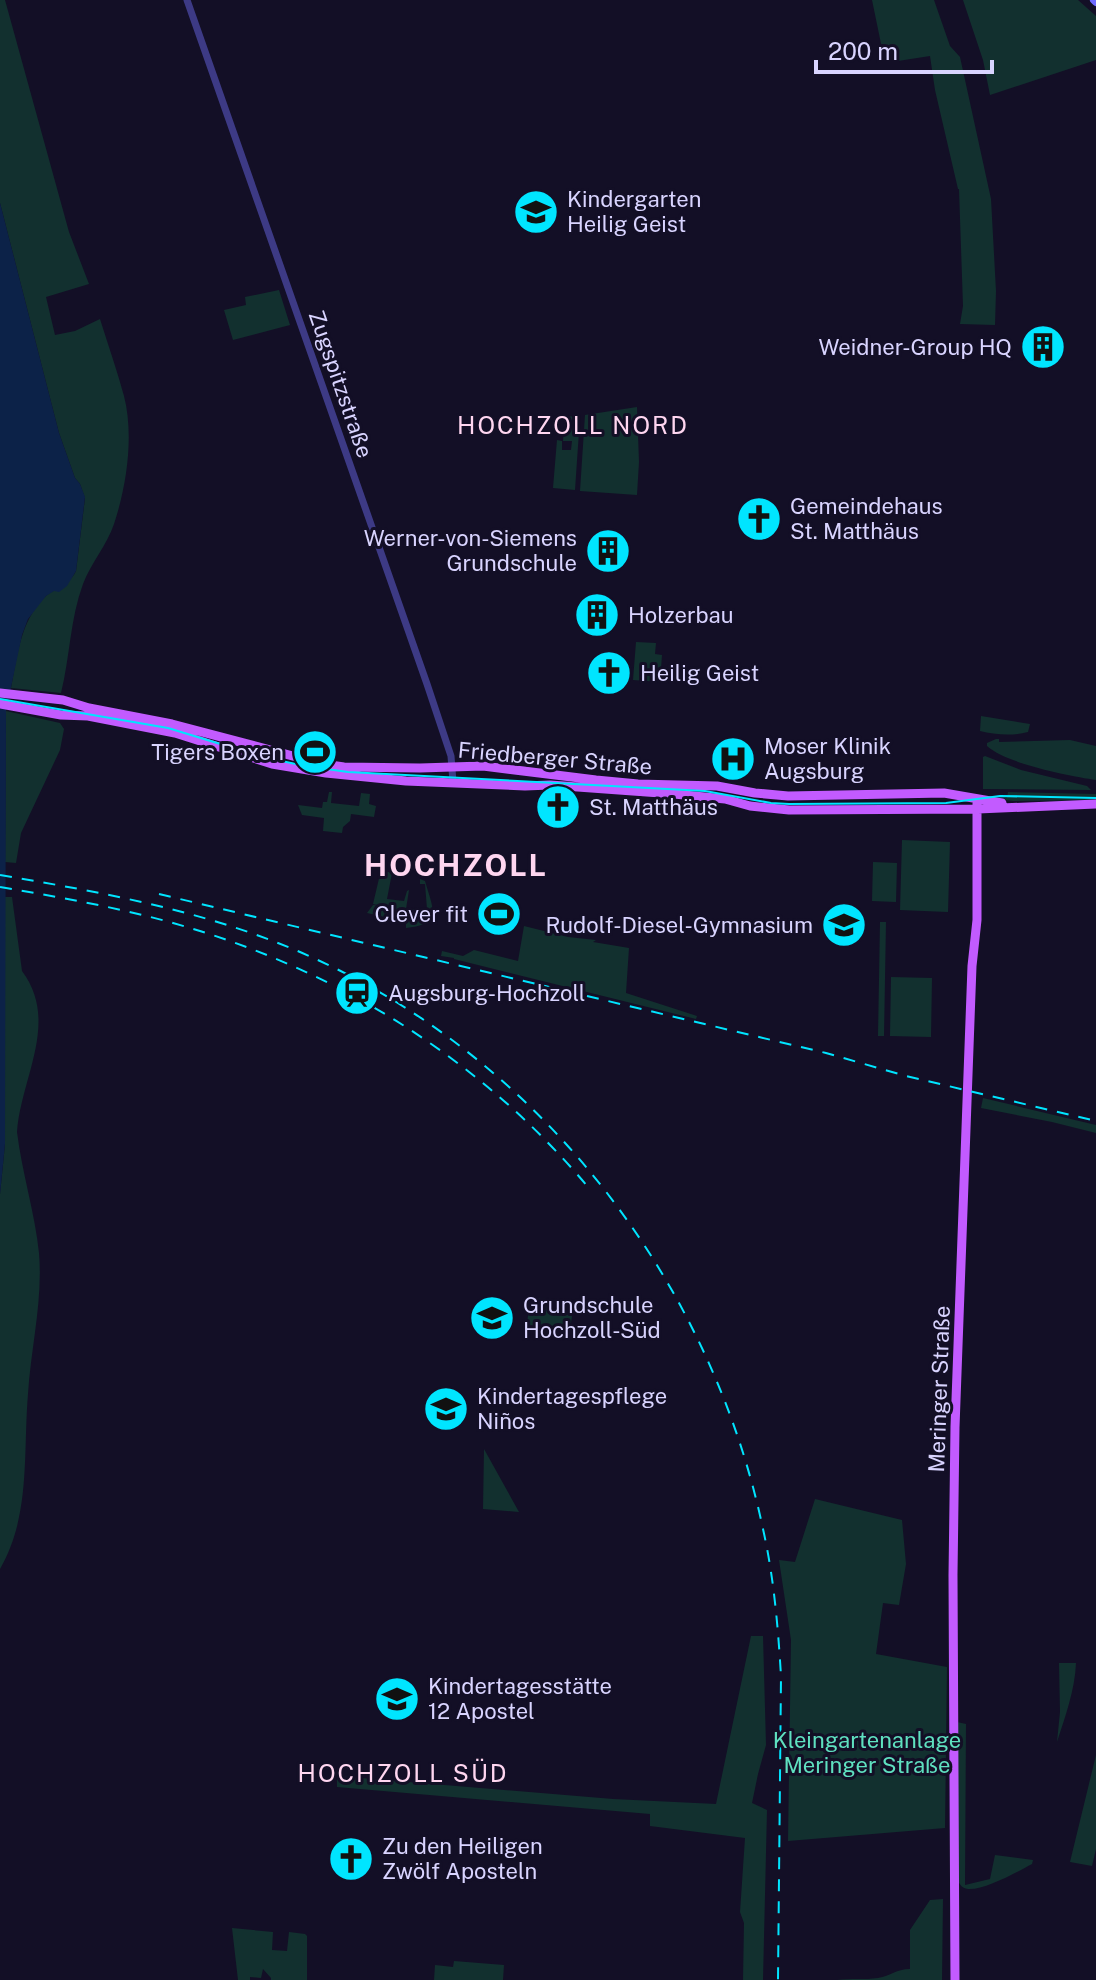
<svg xmlns="http://www.w3.org/2000/svg" width="1096" height="1980" viewBox="0 0 1096 1980" font-family="'Public Sans',sans-serif">
<style>
.green{fill:#12302f}
.water{fill:#0c2248}
.lines{fill:none;stroke-linecap:round;stroke-linejoin:round}
.tertiary{stroke:#3d3a85;stroke-width:7}
.secondary{stroke:#6f6bff;stroke-width:8}
.primary{stroke:#c25bff;stroke-width:9}
.tram{stroke:#00e5ff;stroke-width:2}
.rail{stroke:#00e5ff;stroke-width:2;stroke-dasharray:12 10;stroke-linecap:butt}
.labels{text-anchor:middle;dominant-baseline:central;stroke-width:6;stroke-linejoin:round;paint-order:stroke}
.poi-label{font-size:22px;fill:#d9d4ff;stroke:#130f26;text-anchor:start}
.street-label{font-size:22px;fill:#d9d4ff;stroke:#130f26}
.park-label{font-size:22px;fill:#5fe0c0;stroke:#130f26}
.neighbourhood-label{font-size:24px;letter-spacing:2px;fill:#ffd6f0;stroke:#130f26}
.district-label{font-size:30px;font-weight:bold;letter-spacing:2px;fill:#ffd6f0;stroke:#130f26}
</style>
<rect width="100%" height="100%" fill="#130f26"/>
<path class="green" d="M0,0h5l64,232 20,52 -43,13 9,38 20,-4 25,-12c8,26 17,51 24,77 10,39 3,89 -10,128 -7,21 -23,39 -31,60 -13,35 -13,73 -22,109l-50,-5c6,-31 9,-65 32,-89 10,-11 26,-13 33,-28l9,-73 -5,-14 -5,-6 -16,-45 -59,-230z
M872,0h62l16,46 10,11 31,142 5,92 -1,34 -35,-1 3,-18 -4,-117h-1l-23,-99 -5,-34 -45,7z
M963,0h115l18,16v44l-106,35 -7,-35z
M279,290l11,35 -57,15 -9,-30 22,-5 -1,-8z
M637,407l2,55 -2,33 -57,-4 5,-76z
M565,416l15,1 -5,73 -22,-2 4,-48 5,1v9h9l1,-9h-9z
M636,642l20,1 -1,11 7,1 -2,27 -27,-2z
M6,711l54,12 4,6 -4,21 -39,83 -5,30 -11,-1z
M981,716l49,8 -2,8c-14,4 -33,3 -48,-1z
M996,739h3v3l71,-2 26,6v34c-27,-4 -89,-16 -109,-34v-3z
M985,756l36,14 66,16 4,4 -108,-1v-32z
M329,792h3l-1,11 28,3 2,-13 9,1 -1,10 7,2 -2,11 -23,-3 -1,7 -7,6 -1,6 -19,-2 1,-13 -22,-3 -4,-10 24,3 1,-6h4z
M1008,792l88,2v6l-83,1 -17,-2 11,-1z
M902,840l48,2 -2,70 -48,-2z
M873,862l24,1 -1,39 -24,-1z
M381,870l11,3 -5,26 17,2 3,-10 2,-1 -3,19h21l-2,-25h-5v-5l5,2c8,28 18,43 -19,47v-6l-39,-9 6,-8 9,1 -9,-2z
M5,897h7l10,74c38,51 -1,106 -5,161 5,41 18,81 22,121 4,48 -8,94 -11,141 -5,60 3,121 -28,175v-375l5,-50z
M880,922h6l-2,114h-6z
M524,926l44,11 28,3 -3,2 36,6 -3,45 71,23 -1,3 -242,-60v-1l-13,-2 1,-5 21,5 11,-6 44,11z
M891,977l41,1 -1,59 -41,-1z
M983,1098l113,27v8l-44,-11 -71,-14z
M530,1297l44,5 -4,28 -43,-5z
M484,1449l35,63 -36,-3z
M815,1499l87,21 4,44 -7,41 -16,-2 -7,51 71,13 -2,161 -157,13 3,-201 -12,-80 16,2z
M751,1636h12l3,109 -8,29 -6,29 15,7 -4,170h-20l1,-57 -4,-11 5,-74 -95,-12v-12l-313,-27v-11l276,23 103,5z
M1059,1663h17c-1,27 -11,54 -19,79l3,-30z
M957,1722l9,2 -1,161 25,-6 5,-24 38,5 -1,4c-15,8 -47,26 -64,25 -6,-1 -7,-3 -10,-8z
M1096,1755v94l-4,17 -22,-4z
M943,1899l-1,81h-105c14,-2 28,0 41,-2 13,-2 18,-9 32,-9v-39l20,-30z
M232,1928l41,4 -1,18 15,1 2,-19 16,2 2,2v44h-36v-2l-8,-9 -2,9 -11,-1v3h-12z
M454,1961l50,4 -1,15h-69l1,-15 18,2z"/>
<path class="water" d="M0,203l59,230 16,45 5,6 5,13 -9,74 -9,15 -8,6 -5,-1 -8,5 -18,23 -6,16 -16,76 -1,433 -5,50z"/>
<g class="lines">
<path class="tertiary" d="M187,0l240,684 24,72 2,26"/>
<path class="secondary" d="M1094,0l2,2"/>
<path class="primary" d="M0,693l63,7 26,8 83,16 151,40 21,3 76,1 63,-2 113,14 42,4 79,2 38,7 33,3 156,-3 58,10
M0,704l61,11 27,1 87,17 97,31 54,9 80,8 119,5 25,-1 124,9 51,5 25,7 39,4 189,-1 118,-5
M955,1980l-2,-405 2,-148 17,-461 5,-46v-121"/>
<path class="tram" d="M0,699l168,29 95,29 42,9 43,6 357,19 66,12 18,1 157,-1 54,-7 96,2"/>
<path class="rail" d="M0,875c106,18 211,37 309,81 232,103 402,326 454,573 11,49 15,98 18,147l-3,304
M0,887c58,10 116,20 173,36 161,45 307,135 415,264
M159,894l667,159 80,23 190,45"/>
</g>
<defs>
<g id="school-disc" transform="scale(2.3)"><circle r="9.5" fill="#00e5ff" stroke="#130f26"/><path d="M0-5L7-2L0 1L-7-2ZM-4 1L0 2.5L4 1V4Q0 6-4 4Z" fill="#111"/></g>
<g id="building-disc" transform="scale(2.3)"><circle r="9.5" fill="#00e5ff" stroke="#130f26"/><path d="M-4-6H4V6H1V3H-1V6H-4ZM-2.5-4.3h1.7v1.8h-1.7ZM.8-4.3h1.7v1.8H.8ZM-2.5-1h1.7V.8h-1.7ZM.8-1h1.7V.8H.8Z" fill="#111"/></g>
<g id="church-disc" transform="scale(2.3)"><circle r="9.5" fill="#00e5ff" stroke="#130f26"/><path d="M-1.2-6h2.4v3.5h3.3v2.4h-3.3V6h-2.4V-.1h-3.3v-2.4h3.3Z" fill="#111"/></g>
<g id="stadium-disc" transform="scale(2.3)"><circle r="9.5" fill="#00e5ff" stroke="#130f26"/><path d="M0-5a6.5 5 0 1 0 0 10a6.5 5 0 1 0 0-10ZM-3.5-1.8h7v3.6h-7Z" fill="#111"/></g>
<g id="hospital-disc" transform="scale(2.3)"><circle r="9.5" fill="#00e5ff" stroke="#130f26"/><path d="M-5-5h3v3.5h4V-5h3V5h-3V1.5h-4V5h-3Z" fill="#111"/></g>
<g id="station-disc" transform="scale(2.3)"><circle r="9.5" fill="#00e5ff" stroke="#130f26"/><path d="M-3-6H3Q5-6 5-4V2Q5 4 3 4L4.5 6H3L1.5 4h-3L-3 6H-4.5L-3 4Q-5 4-5 2V-4Q-5-6-3-6ZM-3.5-4v3h7v-3ZM-3.5 1v1.5H-2V1ZM2 1v1.5H3.5V1Z" fill="#111"/></g>
</defs>
<g fill-rule="evenodd">
<use href="#school-disc" x="536" y="212"/>
<use href="#building-disc" x="1043" y="347"/>
<use href="#church-disc" x="759" y="519"/>
<use href="#building-disc" x="608" y="551"/>
<use href="#building-disc" x="597" y="615"/>
<use href="#church-disc" x="609" y="673"/>
<use href="#stadium-disc" x="315" y="752"/>
<use href="#hospital-disc" x="733" y="759"/>
<use href="#church-disc" x="558" y="807"/>
<use href="#stadium-disc" x="499" y="914"/>
<use href="#school-disc" x="844" y="925"/>
<use href="#station-disc" x="357" y="993"/>
<use href="#school-disc" x="492" y="1318"/>
<use href="#school-disc" x="446" y="1409"/>
<use href="#school-disc" x="397" y="1699"/>
<use href="#church-disc" x="351" y="1859"/>
</g>
<g class="labels">
<g class="poi-label">
<text x="567" y="199">Kindergarten<tspan x="567" dy="25">Heilig Geist</tspan></text>
<text x="1012" y="347" text-anchor="end">Weidner-Group HQ</text>
<text x="790" y="506">Gemeindehaus<tspan x="790" dy="25">St. Matthäus</tspan></text>
<text x="577" y="538" text-anchor="end">Werner-von-Siemens<tspan x="577" dy="25">Grundschule</tspan></text>
<text x="628" y="615">Holzerbau</text>
<text x="640" y="673">Heilig Geist</text>
<text x="764" y="746">Moser Klinik<tspan x="764" dy="25">Augsburg</tspan></text>
<text x="284" y="752" text-anchor="end">Tigers Boxen</text>
<text x="589" y="807">St. Matthäus</text>
<text x="468" y="914" text-anchor="end">Clever fit</text>
<text x="813" y="925" text-anchor="end">Rudolf-Diesel-Gymnasium</text>
<text x="388" y="993">Augsburg-Hochzoll</text>
<text x="523" y="1305">Grundschule<tspan x="523" dy="25">Hochzoll-Süd</tspan></text>
<text x="477" y="1396">Kindertagespflege<tspan x="477" dy="25">Niños</tspan></text>
<text x="428" y="1686">Kindertagesstätte<tspan x="428" dy="25">12 Apostel</tspan></text>
<text x="382" y="1846">Zu den Heiligen<tspan x="382" dy="25">Zwölf Aposteln</tspan></text>
</g>
<g class="street-label">
<text transform="translate(341 384) rotate(71)">Zugspitzstraße</text>
<text transform="translate(555 758) rotate(5)">Friedberger Straße</text>
<text transform="translate(939 1389) rotate(-88)">Meringer Straße</text>
</g>
<g class="park-label">
<text x="867" y="1740">Kleingartenanlage<tspan x="867" dy="25">Meringer Straße</tspan></text>
</g>
<g class="neighbourhood-label">
<text x="573" y="425">HOCHZOLL NORD</text>
<text x="403" y="1773">HOCHZOLL SÜD</text>
</g>
<g class="district-label">
<text x="456" y="865">HOCHZOLL</text>
</g>
</g>
<path d="M816 60v12h176v-12" fill="none" stroke="#d9d4ff" stroke-width="4"/>
<text x="828" y="60" font-size="24" fill="#d9d4ff" stroke="#130f26" stroke-width="6" paint-order="stroke">200 m</text>
</svg>
